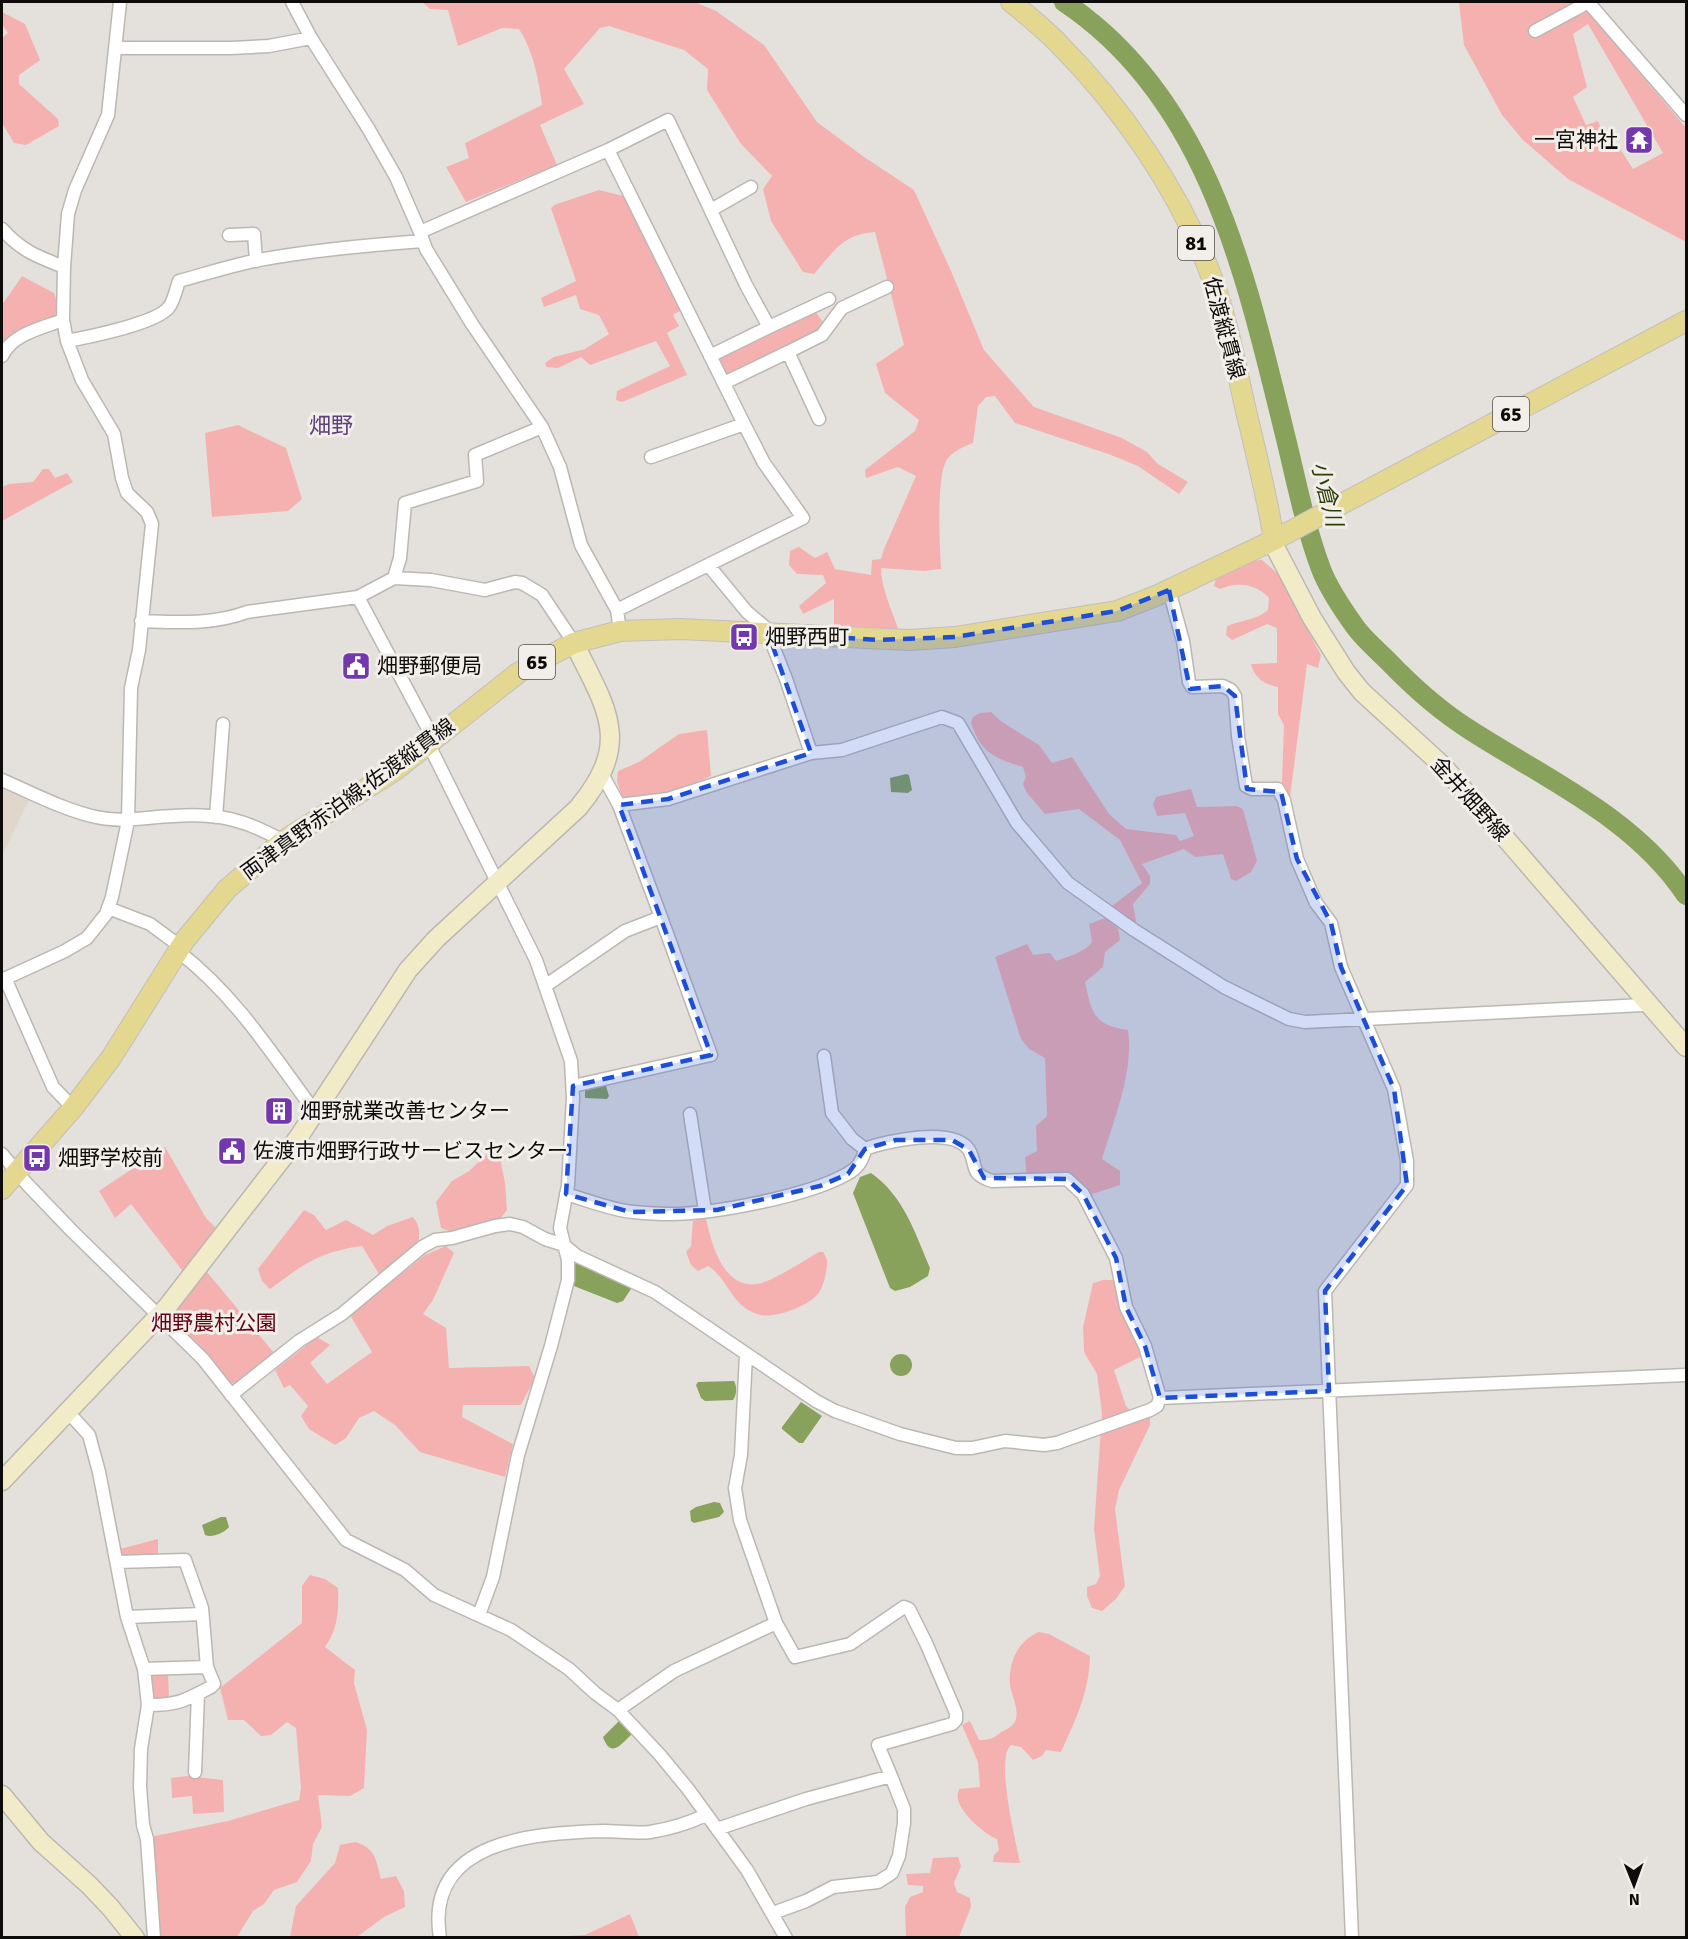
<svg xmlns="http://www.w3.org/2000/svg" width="1688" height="1939" viewBox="0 0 1688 1939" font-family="Signika,'Noto Sans JP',sans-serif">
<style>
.built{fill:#e0d7cc}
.green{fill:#f5b1af;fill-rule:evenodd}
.water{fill:#88a15b}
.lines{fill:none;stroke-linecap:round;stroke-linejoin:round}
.river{stroke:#88a15b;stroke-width:20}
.street-casing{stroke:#bbb7b2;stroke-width:15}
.secondary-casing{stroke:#bbb7b2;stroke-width:21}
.primary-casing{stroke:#c0c0bf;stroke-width:22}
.street{stroke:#fff;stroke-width:12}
.secondary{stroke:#f2ebc7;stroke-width:18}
.primary{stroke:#e4d78f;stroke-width:20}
.marked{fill:#1d4ed8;fill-opacity:0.2;stroke:#1d4ed8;stroke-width:4.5;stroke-dasharray:12 8;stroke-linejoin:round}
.labels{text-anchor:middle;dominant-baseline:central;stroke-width:6;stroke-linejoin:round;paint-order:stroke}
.shield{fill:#f2eee9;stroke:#52504d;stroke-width:1.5}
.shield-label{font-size:20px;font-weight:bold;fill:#0d0c0a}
.poi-label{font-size:21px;fill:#0d0c0a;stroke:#f2eee9;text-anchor:start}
.street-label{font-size:21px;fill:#0d0c0a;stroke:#f2eee9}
.park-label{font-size:21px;fill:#630011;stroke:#f2eee9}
.neighbourhood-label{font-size:22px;fill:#5c417d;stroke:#f2eee9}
.water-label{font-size:22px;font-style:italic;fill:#2e3e08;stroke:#f2eee9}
</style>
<rect width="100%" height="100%" fill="#e4e1dc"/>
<path class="built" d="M2,783l29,13 -28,58 -1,-1z"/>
<path class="green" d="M422,2h273l21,9 48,34 53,77 47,35 50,33 37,81 33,79 50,57 88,31 25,14 11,12 30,18 -9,12 -41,-28 -27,-11 -96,-32 -20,-27 -9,1 -8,9 -5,37c-10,4 -22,9 -27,18 -10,20 -6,84 -5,108l-17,2 -43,-3c0,21 12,44 18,64l-65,-5v-28l-31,15 -4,-8 27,-23 -3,-8 -26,-1 -8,-9 1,-14 9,-4 16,11 12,-6 8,17 36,6 1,-15 9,-1 3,-10 32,-73 -18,-9 -32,11 -1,-8 50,-39 4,-11 -34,-27 -9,-29 28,-19 -29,-113c-33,3 -40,18 -61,42l-11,-2 -32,-51 -8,-32 9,-13 -31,-32 -34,-54 1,-21 -24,-19 -75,-24 -9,2 -36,41 20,35 -44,21 17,40 -91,37 -20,-35 23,-9 -4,-15 77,-38c-3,-25 -9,-55 -23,-76l-17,-1 -44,18 -10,-36 -18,-1z
M1459,2h121l106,126v114l-118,-63 -45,-39 -21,-25 -38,-70zM1588,24l75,129 -30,16 -14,-22 -9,3 -12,-29 -12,4 -13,-28 14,-10 -14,-53z
M2,12l23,12 15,36 -21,15v9l39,35 1,7 -33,19 -12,-2 -12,-20v-85l6,-5 -6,-9z
M599,190l24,6 57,115 -7,4 6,11 -12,7 20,42 -65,27 -6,-2 1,-9 53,-25 -14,-25 -66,24 -9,-8 -23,11 -11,-1 -2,-4 9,-6 31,-8 24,-15 -10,-19 -19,-6 -4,-14 -32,12 -3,-9 35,-17 -25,-73 3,-3z
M22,276l32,17 4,13 -4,12 -25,11 -27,15v-39z
M815,311l8,11 -2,6 -96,47 -8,-15 7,-8z
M238,425l48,23 16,51 -14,12 -76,6 -7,-84z
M43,469h6l6,9 12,-5 6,9 -71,39v-34l7,-3 24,-2z
M1262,560l16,14 43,81 -3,13 -11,-4 -18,141 -7,-23 2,-57 -6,-11v-27c-14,-3 -23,-8 -27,-23l26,-1v-35l-10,-4 -35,16 -6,-5 1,-9c14,-6 30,-6 41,-16l1,-12c-12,-14 -32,-17 -49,-9l-6,-3 2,-8 29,-17z
M991,712l11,10 37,23 13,18 20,-6 37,57 17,15 50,6 4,6 14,-5 -9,-23 -28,3 -4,-12 3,-7 35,-8 6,18 40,-1 6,3 14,52 -6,11 -15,9 -5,-2 -8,-25 -28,3 -11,-8 -42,15 8,12v8l-17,20 3,17 -2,3 -22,-18 30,-23 -22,-43 -41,-31 -34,5 -18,-21 -4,-9 3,-7 -3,-10c-29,-9 -42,-14 -52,-44l2,-6 7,-4z
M707,730l4,46c-27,12 -60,30 -89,21l-5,-16 1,-10 21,-9 40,-28z
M1105,918l13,10 2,12 -15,12 -2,15 -18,15c7,31 8,43 43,48 6,41 -14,90 -26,129l18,12v14l-31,10 -18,-19 -44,1 -2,-20 12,-6 -1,-25 11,-10 -2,-58 -16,-9 -8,-10 -26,-82 32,-13 6,11 17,-2 6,8c11,-4 30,-9 36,-19l-3,-18z
M165,1147l41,71 10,10 -31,46 -54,-70 -16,14 -16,-27z
M494,1148l5,5 6,30 2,27 -7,9 -37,11 -14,1 -8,-3 -5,-26 16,-21 17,-10z
M304,1210l10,5 12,15 20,-10 27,15 14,-9 26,-9c7,9 7,16 5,28l-39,29 -17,-28c-43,6 -58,18 -92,43l-8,-8 -4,-12z
M706,1218c5,25 17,71 51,66 15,-2 48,-24 62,-32h4c1,1 4,7 4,8 1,9 -4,29 -10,35 -11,12 -45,25 -60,19 -27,-9 -28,-35 -49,-48l-10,5 -7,-6 -5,-13 5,-6 2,-25z
M446,1246l8,7 -21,47 -10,14 23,14 3,40 80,-2 6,12 -14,27h-58l-1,12 51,27 -8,33 -85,-25 -25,-27 -21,-14 -15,7 -13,20 -11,7 -26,-16 -8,-13 7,-10 -18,-21 -6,3 -9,-18 42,-33 13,8 -20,18 17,21 45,-32 -22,-37 75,-60z
M207,1272l68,82 -38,30 -7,-1 -53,-61 -4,-9z
M1103,1280h12l5,22 22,54 -28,14 12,36 13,13 6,-3 5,1v8l-31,65 -4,19 10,77 -9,13 -14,12 -10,-3 -5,-12v-9l9,-3 4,-8 -6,-47 8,-116 -5,-39 -13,-22 -1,-25 10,-44z
M158,1539v14l-3,3 -32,-1 -3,-6z
M310,1575l15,4 13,9c1,22 0,41 -13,59l30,23 -1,13 13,47 -3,58 -14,8 -32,-1 4,32 -9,17 -2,17 -14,21 -23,8 -10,14 -11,7 -16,26h-77l-3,-48 -7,-52 78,-16 71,-21 2,-12 -5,-60 -9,-6 -16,13 -10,1 -17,-16h-16l-8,-32 82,-65v-37z
M1039,1632l10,2 41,22c-1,37 -14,63 -29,96l-15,-2 -4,6 -9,4 -12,-13 -10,-2c-16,14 5,96 9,118l-27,-1 1,-7 5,-5 -2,-11c-12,-4 -36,-26 -39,-39 -1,-4 0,-7 1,-11l21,-2 -2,-25 -16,-37 8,-4 9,19c10,0 14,-1 21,-7 5,-3 12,-6 15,-11 5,-12 -3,-25 -5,-37 -2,-22 8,-45 29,-53z
M168,1672l1,28 -14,1 -7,-25 4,-3z
M187,1776l36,4 1,32 -31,2 -1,-18 -20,2 -1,-20z
M355,1842c21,6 21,18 26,37l15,-3 8,15 1,16 -21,10 -27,20h-67l6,-31 39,-43 5,-18z
M958,1857l3,9 -7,17 3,9 13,6 1,9 -12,30h-53l-1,-30 5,-10 13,-5v-6l-15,-1 -2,-11 24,-1 3,-15z
M630,1914l9,23h-92l38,-2z"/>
<path class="water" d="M906,774l3,1 3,15 -4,3 -17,-1 -1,-14z
M603,1085l3,1 3,10 -2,3 -22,-1v-8z
M871,1173c33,23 44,60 59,95l-2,8 -18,11 -15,4 -5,-3 -37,-95 7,-16z
M579,1262l29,16 21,8 2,3 -8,12 -6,2 -43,-17 -2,-4 3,-19z
M890 1365a11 11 0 1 1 22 0a11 11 0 1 1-22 0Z
M734,1381c3,5 3,14 -1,19l-28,1 -4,-3 -5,-13 2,-3z
M801,1402l21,14 -19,27h-4l-17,-14v-2z
M714,1502l6,1 4,9 -5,5 -25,6 -3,-2 -1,-10 6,-4z
M221,1517h5l3,10c-5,6 -17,11 -24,8l-3,-10z
M621,1719l12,14c-11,10 -22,27 -30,4z"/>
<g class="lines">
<path class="river" d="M1064,2c147,98 183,280 223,441 10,42 19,86 34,126 8,21 22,41 35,59 9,12 21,22 32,33 25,26 52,50 82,69 76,49 165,88 216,165"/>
<g class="street-casing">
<path id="street" d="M292,2l19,36 57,90 28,49 24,55 6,17 46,75 70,103 18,40 21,78 36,65 3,21
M1588,2l98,113
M1535,31l54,-29
M115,48h116l38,-2 42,-8
M608,150l136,274 20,39 39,55 -186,92
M711,210l40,-23
M2,229c18,21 36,28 62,38
M420,232l188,-82 60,-30 78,165 23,42 -59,29
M229,235l25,-1 2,27
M769,327l60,-28
M67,341c21,-4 91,-18 102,-34 5,-6 7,-18 10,-26 26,-7 53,-16 80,-21 54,-10 109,-15 164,-19
M788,352l34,-17 20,-27 45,-21
M2,356c10,-22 40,-28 61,-36
M724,383l64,-31 31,67
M651,457l93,-33
M709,566l38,46 19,16 20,51 25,74
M394,578l6,-20 5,-55 72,-22 -2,-26 67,-28
M1169,590l14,51 6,41 3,5 31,-1 8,4 4,6 3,40 8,50 6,3h26l6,11 13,59 19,44 15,20 10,44 53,122 13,72v24l-82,106 27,647
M358,597l76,143
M141,621c36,1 72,4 106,-9l111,-15 36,-19 37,2 54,10 30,-8 7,1 20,12 32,48
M429,745l107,215 35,101 2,37 -5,87 -8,43 8,32v20l-17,66 -33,109 -25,122 -14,38
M602,774l17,31 49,-6 143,-46 31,-3 100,-33 16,6 59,100 51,60 66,47 90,57 65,32 16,3 338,-17 3,-3
M2,780c30,13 62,30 94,37 26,6 51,0 77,-1 45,-3 71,3 110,25
M619,805l42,112
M216,817l7,-93
M108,908l42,16 31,23
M179,952c56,43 94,103 136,160
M5,978l48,109 20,21
M2,980l63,-29 22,-13 19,-24 6,-17 16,-76 3,-133 8,-38 13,-126 -5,-12 -20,-19 -5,-15 -8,-44 -32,-54 -15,-39 -4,-21 1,-53 4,-53 7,-24 33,-75 12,-113
M545,986l80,-55 36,-14 50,138 -138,31
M824,1056l8,57 20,26 13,10
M690,1114l15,97
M2,1154l24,29 46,48 131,128 143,181 59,30 29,25 77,35 58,39 26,24 23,17 42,45 28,34 59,81 39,68
M231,1395l68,-54 43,-27 80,-67 13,-7 17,-2 43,-12 15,-2 13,3 22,12 19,6 13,11 78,36 161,109 19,10 65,23 56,14h16l33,-7 39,4 13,-2 93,-33 7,-4 3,-8 -15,-52 -19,-39 -10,-49 -33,-64 -16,-15 -75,2c-24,-8 -14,-16 -23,-31 -15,-24 -83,-9 -104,-1 -2,11 -8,20 -18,25 -39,22 -132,40 -178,40 -12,0 -25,-1 -36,-2 -22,-2 -46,-12 -67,-18
M1160,1398l526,-23
M68,1412l21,23 10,37 28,145 17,52 4,36 -7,44 -1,38 3,38 4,14 7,99
M117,1562l68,-2 17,48 5,59 -63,2
M127,1617l75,-3
M148,1705c30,0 36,-4 63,-18l3,-3 -7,-17
M618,1710l56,-39 102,-48 -36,-103 -5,-32 6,-33 5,-100
M195,1772l3,-78
M717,1829l89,-30 85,-23 -13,-31 74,-21 4,-4v-7l-30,-70 -17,-34 -5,-2 -54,37 -55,13 -19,-34
M773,1913l33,-12 27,-14 45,-5 14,-9 7,-17 5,-33v-14l-13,-33
M440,1938c-16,-98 94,-105 164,-107 15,0 31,3 46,1 19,-3 39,-9 56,-17"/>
</g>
<g class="secondary-casing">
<path id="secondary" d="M1274,540l2,9 36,69 34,54 16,20 81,74 243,281
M2,1481l165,-174 131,-169 110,-168 28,-31 142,-131c55,-66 29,-98 -4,-165
M2,1795l39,47 48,43 21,22 25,31"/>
</g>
<g class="primary-casing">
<path id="primary" d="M1011,2c15,12 31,25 45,39 65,65 124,150 156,237 16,43 24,89 34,133 10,42 21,85 28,129
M2,1189l71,-81 38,-50 74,-118 42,-51 56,-48 111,-70 124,-98 27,-15 29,-15 46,-12 60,-2 229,11 46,-3 162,-26 41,-16 116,-55 412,-219"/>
</g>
<use href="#street" class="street"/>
<use href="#secondary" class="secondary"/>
<use href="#primary" class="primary"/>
</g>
<path class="marked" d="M1169,590l21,99 33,-3 12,10 12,93 34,3 16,67 34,64 10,44 53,122 13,96 -82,106 4,100 -169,7 -15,-52 -19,-39 -10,-49 -33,-64 -16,-15 -83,-1 -15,-28 -17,-10h-56l-21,6 -10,3 -17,25 -28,12 -103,24 -87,2 -64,-18 7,-108 138,-31 -92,-250 49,-6 143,-46 -43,-120 110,7 77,-3 162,-26z"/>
<defs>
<g id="temple-square" transform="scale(1.5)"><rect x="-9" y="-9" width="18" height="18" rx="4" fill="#7438ae" stroke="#f2eee9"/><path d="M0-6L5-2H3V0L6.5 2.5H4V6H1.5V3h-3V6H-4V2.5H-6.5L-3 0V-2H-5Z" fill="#fff"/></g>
<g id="bus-square" transform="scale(1.5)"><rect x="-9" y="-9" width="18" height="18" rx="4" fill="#7438ae" stroke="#f2eee9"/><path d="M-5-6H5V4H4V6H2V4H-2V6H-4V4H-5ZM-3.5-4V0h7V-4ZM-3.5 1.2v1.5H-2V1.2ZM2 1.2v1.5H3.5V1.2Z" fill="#fff"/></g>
<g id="civic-square" transform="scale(1.5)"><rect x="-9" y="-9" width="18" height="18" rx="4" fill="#7438ae" stroke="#f2eee9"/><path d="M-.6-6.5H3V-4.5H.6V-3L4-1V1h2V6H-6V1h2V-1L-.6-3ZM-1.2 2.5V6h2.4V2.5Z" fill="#fff"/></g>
<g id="building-square" transform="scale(1.5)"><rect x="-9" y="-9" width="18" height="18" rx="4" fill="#7438ae" stroke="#f2eee9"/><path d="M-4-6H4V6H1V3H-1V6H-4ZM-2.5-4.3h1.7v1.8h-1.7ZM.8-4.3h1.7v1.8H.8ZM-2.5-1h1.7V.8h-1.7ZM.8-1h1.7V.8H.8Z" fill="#fff"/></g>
</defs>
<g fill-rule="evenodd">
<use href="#temple-square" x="1639" y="140"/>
<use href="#bus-square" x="744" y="637"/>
<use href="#civic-square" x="356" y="666"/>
<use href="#building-square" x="279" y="1111"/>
<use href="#civic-square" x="232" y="1151"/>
<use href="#bus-square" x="37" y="1158"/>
</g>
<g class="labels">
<g class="shield">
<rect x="1178" y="226" width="36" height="34" rx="4.5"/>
<rect x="1493" y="397" width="36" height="34" rx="4.5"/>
<rect x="519" y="645" width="36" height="34" rx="4.5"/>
</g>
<g class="shield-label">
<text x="1196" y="243">81</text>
<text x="1511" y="414">65</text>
<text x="537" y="662">65</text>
</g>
<g class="poi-label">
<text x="1618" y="140" text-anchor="end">一宮神社</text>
<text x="765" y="637">畑野西町</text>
<text x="377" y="666">畑野郵便局</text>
<text x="300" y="1111">畑野就業改善センター</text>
<text x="253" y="1151">佐渡市畑野行政サービスセンター</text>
<text x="58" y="1158">畑野学校前</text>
</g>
<g class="street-label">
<text transform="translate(1224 328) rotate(75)">佐渡縦貫線</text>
<text transform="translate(348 799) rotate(-36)">両津真野赤泊線;佐渡縦貫線</text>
<text transform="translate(1470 799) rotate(48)">金井畑野線</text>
</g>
<g class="park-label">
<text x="214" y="1323">畑野農村公園</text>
</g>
<g class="neighbourhood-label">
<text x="331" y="425">畑野</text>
</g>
<g class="water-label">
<text transform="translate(1327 494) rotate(76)">小倉川</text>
</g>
</g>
<rect width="1688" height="1939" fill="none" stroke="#0d0c0a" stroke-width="6"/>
<g transform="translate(1634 1885) rotate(179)" stroke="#f2eee9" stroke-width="4.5" paint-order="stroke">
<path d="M0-4.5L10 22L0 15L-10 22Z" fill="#0d0c0a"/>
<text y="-9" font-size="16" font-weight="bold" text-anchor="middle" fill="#0d0c0a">N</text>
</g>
</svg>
